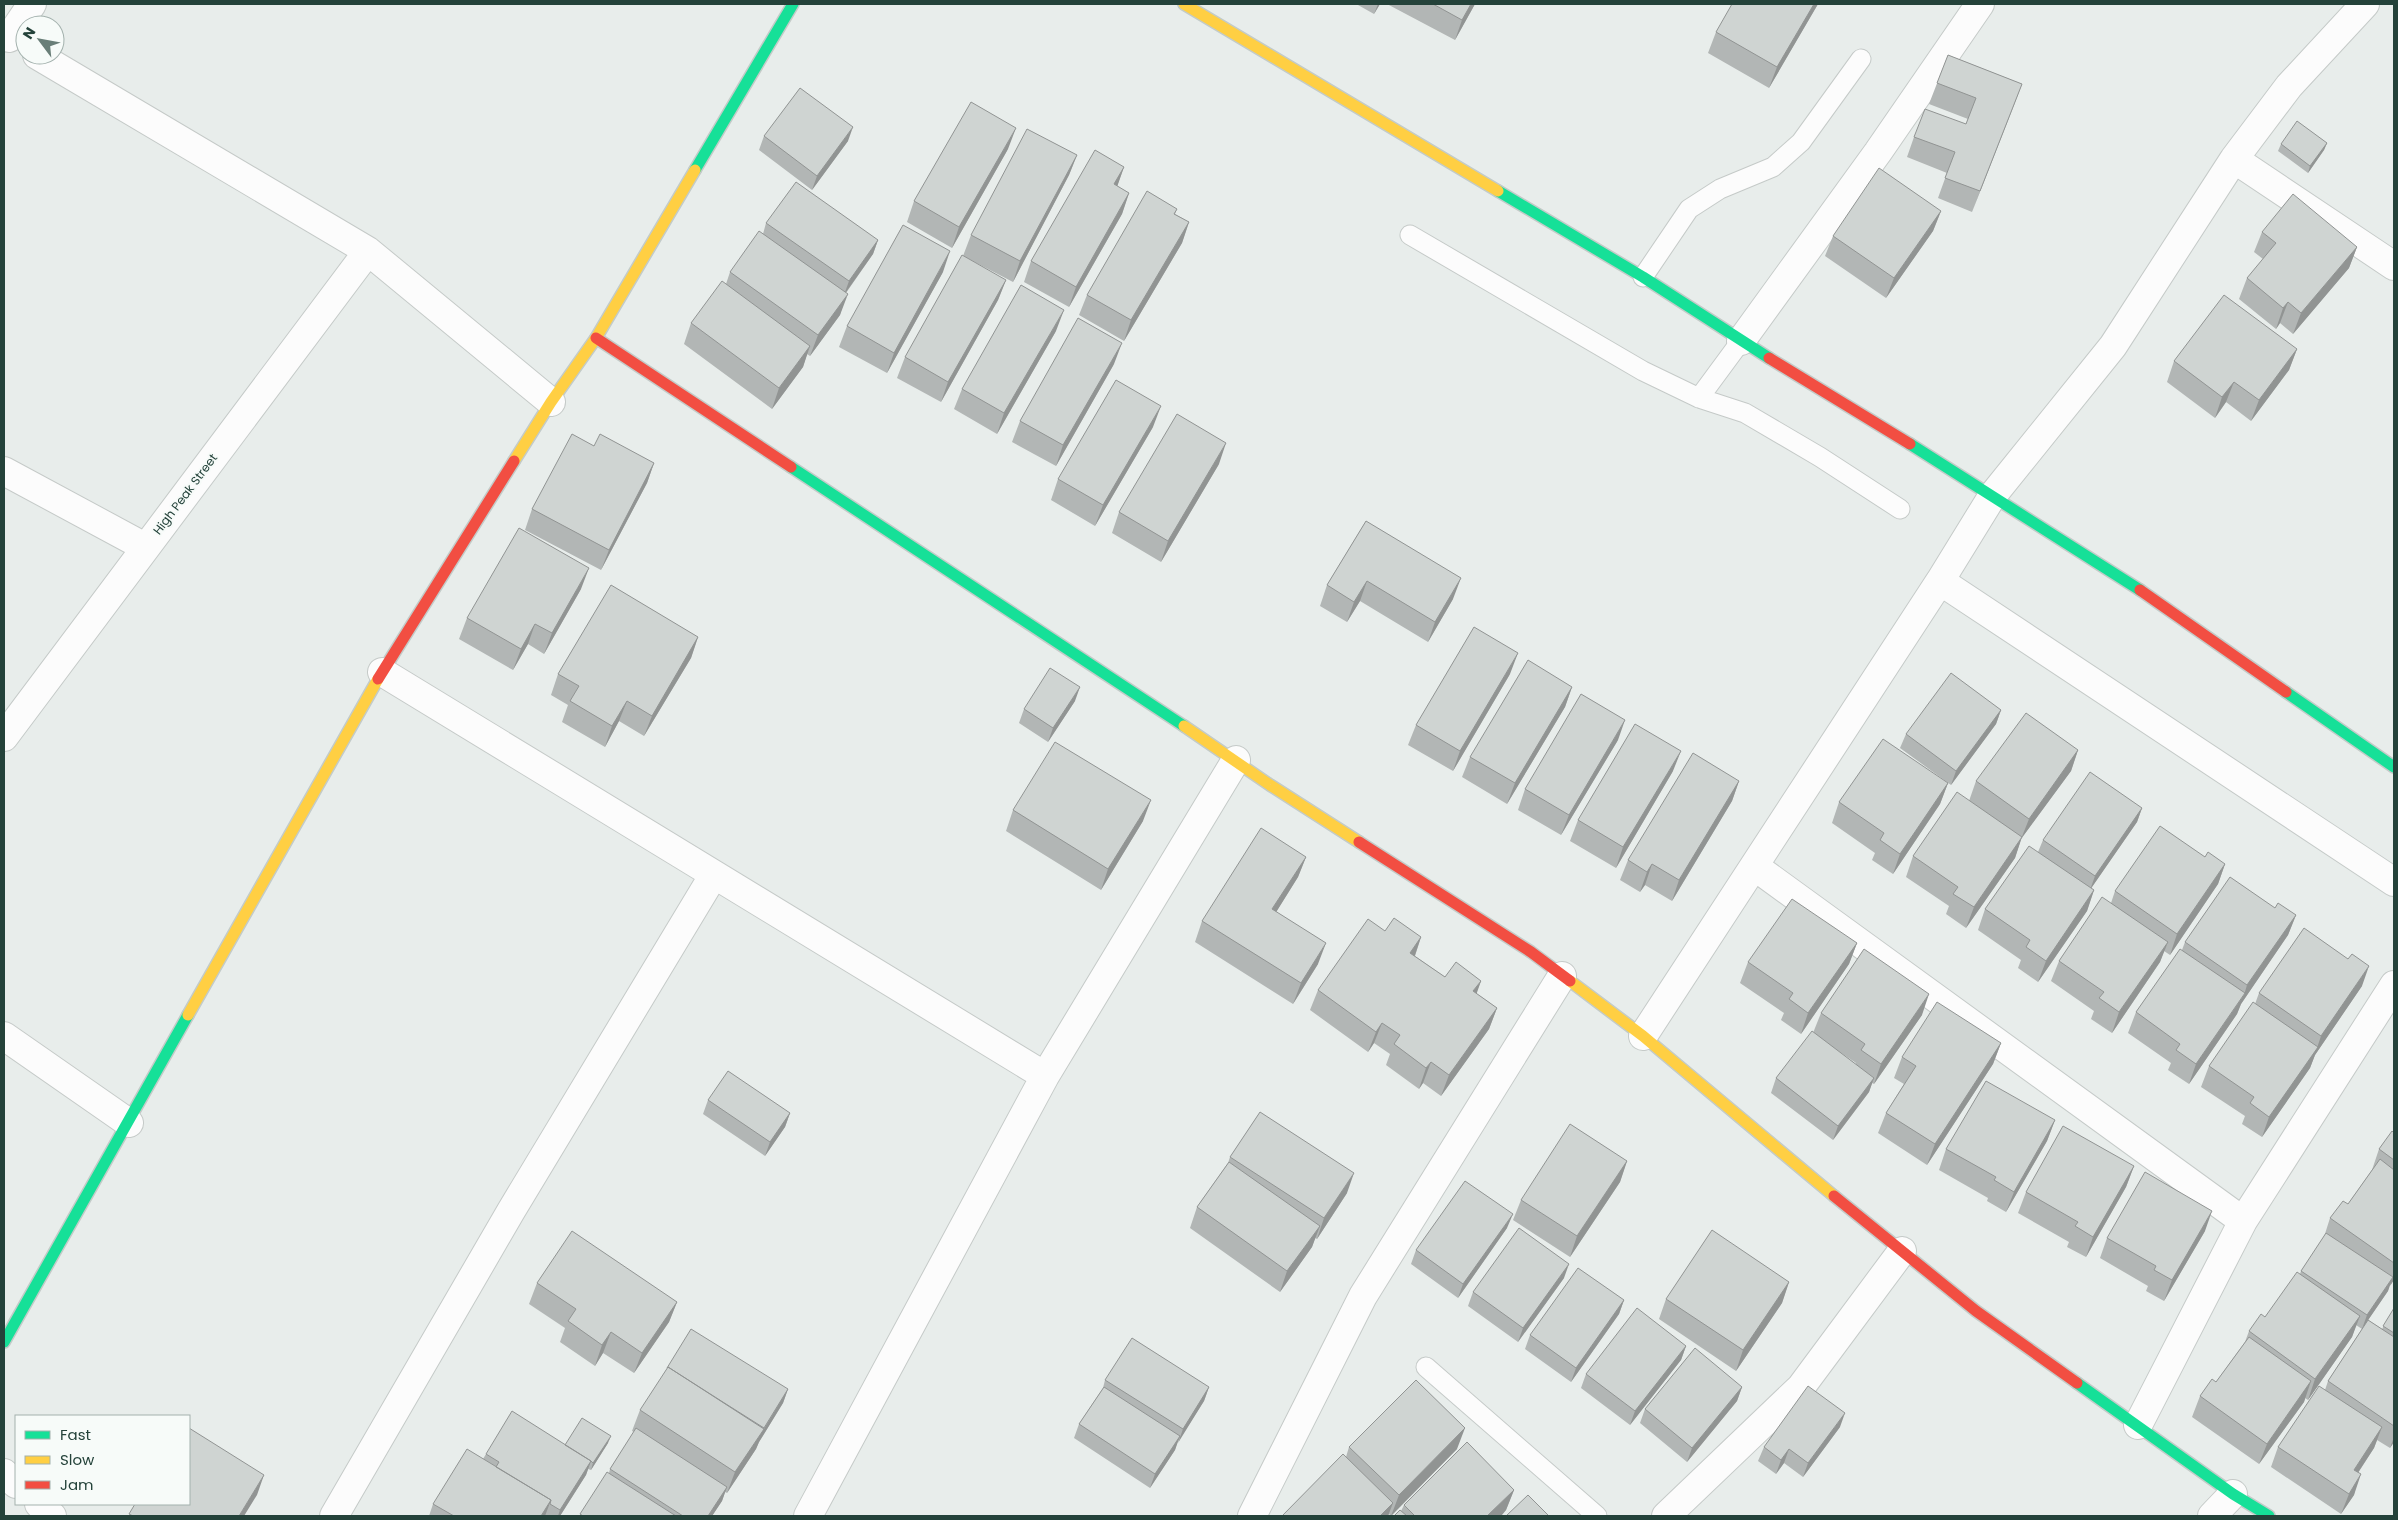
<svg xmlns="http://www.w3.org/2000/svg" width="2398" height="1520" viewBox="0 0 2398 1520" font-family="Poppins,sans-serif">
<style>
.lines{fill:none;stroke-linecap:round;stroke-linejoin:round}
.lane-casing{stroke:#c5cac8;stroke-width:21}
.street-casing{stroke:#c5cac8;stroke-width:30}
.fast-casing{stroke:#c3cbc8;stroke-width:14}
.slow-casing{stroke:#c3cbc8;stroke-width:14}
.jam-casing{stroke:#c3cbc8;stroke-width:14}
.lane{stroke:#fcfcfc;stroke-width:19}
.street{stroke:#fcfcfc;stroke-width:28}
.fast{stroke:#16e098;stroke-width:11}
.slow{stroke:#ffcf43;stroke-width:11}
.jam{stroke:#f24e42;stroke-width:11}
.wall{fill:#b2b6b5;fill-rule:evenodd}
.shaded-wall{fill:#919493}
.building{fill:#cfd4d2;stroke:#919493}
.labels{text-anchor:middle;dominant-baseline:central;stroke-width:4;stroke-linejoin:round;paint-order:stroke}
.street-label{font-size:12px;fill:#24423a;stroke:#f7fbf9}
</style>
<rect width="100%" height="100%" fill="#e8edeb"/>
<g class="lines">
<g class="lane-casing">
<path id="lane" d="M1410,235l233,136 56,27 46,15 75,44 80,52
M1643,277l46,-68 31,-20 53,-22 28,-25 60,-83
M1699,398l42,-57
M1426,1367l171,149"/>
</g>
<g class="street-casing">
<path id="street" d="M9,38l23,-34
M37,55l331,196 183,151
M2234,159l160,107
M1741,341l137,-189 102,-148
M4,471l141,76
M1940,581l454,301
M382,672l663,404
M4,737l364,-486
M1754,866l489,355
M4,1036l125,87
M1643,1036l297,-455 53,-86 120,-149 121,-187 55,-73 76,-82
M2138,1425l105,-204 151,-236
M4,1473l12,11
M39,1504l13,12
M334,1516l177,-305 202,-335
M808,1516l237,-440 191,-316
M1252,1516l111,-220 199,-320
M1666,1516l135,-129 101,-136
M2212,1516l21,-22"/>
</g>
<g class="fast-casing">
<path id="fast" d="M695,170l98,-166
M1498,191l145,86 126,81
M1910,444l230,146
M791,467l393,259
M2286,692l108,75
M4,1342l184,-327
M2077,1383l156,111 36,22"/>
</g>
<g class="slow-casing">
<path id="slow" d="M1184,4l314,187
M514,461l37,-59 45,-64 99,-168
M1184,726l86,59 89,57
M1570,981l73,55 191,160
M188,1015l190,-336"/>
</g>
<g class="jam-casing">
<path id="jam" d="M596,338l195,129
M1769,358l141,86
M2140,590l146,102
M378,679l136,-218
M1359,842l172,110 39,29
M1834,1196l142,115 101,72"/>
</g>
<use href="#lane" class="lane"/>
<use href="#street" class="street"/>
<use href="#fast" class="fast"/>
<use href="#slow" class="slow"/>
<use href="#jam" class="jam"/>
</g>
<path class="wall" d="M1359,4h21l-6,10 -16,-9z
M1387,4h88l-20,36z
M1818,4l-49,84 -61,-35 8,-21z
M1948,55l74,29 -50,128 -34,-14 9,-25 -40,-16 7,-20 52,-13 2,-5 -39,-15z
M764,136l84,5 -36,49 -53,-40z
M2327,143l-3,7 -16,23 -30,-22 3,-7z
M1008,149l-56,99 -45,-26 7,-21z
M1077,155l-8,20 -56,107 -50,-26 8,-21z
M1124,167l-7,19 12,7 -7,21 -53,93 -45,-25 7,-21z
M1177,209l-2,5 14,8 -7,21 -58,98 -45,-26 8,-20z
M1941,211l-8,20 -47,67 -61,-42 8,-20z
M766,223l112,17 -5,14 -27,39 -6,22 -30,41 -3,-2 -4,13 -31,42 -88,-65 7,-21 35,-39 4,-12 33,-38z
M2262,232l95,15 -8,21 -56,66 -13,-11 -4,6 -37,-30 8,-21 16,-19 -9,-7z
M943,272l-56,101 -48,-26 8,-21z
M1006,280l-8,20 -57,102 -44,-24 8,-21z
M1056,331l-59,103 -43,-25 8,-20z
M2297,349l-8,21 -38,51 -25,-19 -11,16 -48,-36 7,-21z
M1114,364l-58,102 -44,-24 8,-21z
M1153,427l-58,99 -44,-26 7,-21z
M594,446l60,17 -7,20 -46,87 -76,-40 7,-21z
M1219,464l-58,98 -49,-29 7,-21z
M1366,521l87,78 -25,43 -68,-41 -13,21 -27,-16 7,-21z
M581,589l-37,65 -16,-10 -15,26 -54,-31 8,-21z
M698,637l-7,21 -47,78 -25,-15 -14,26 -43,-25 6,-17 -17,-10 7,-21z
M1510,674l-57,97 -45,-26 8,-20z
M1572,687l-7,20 -58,97 -45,-27 8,-20z
M1075,701l-27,41 -29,-19 5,-14z
M2001,710l-5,14 -45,61 -51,-37 6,-14z
M1618,740l-57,95 -43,-25 7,-21z
M2078,750l-7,21 -50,68 -6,19 -49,70 -20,-14 3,-8 -43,-29 7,-21 56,-55 7,-20z
M1673,771l-57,97 -46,-27 8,-21z
M1739,781l-7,20 -60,100 -27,-16 -5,7 -20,-12 8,-20z
M1948,783l-8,21 -47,70 -21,-14 3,-7 -43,-30 7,-21z
M2142,808l-5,14 -46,66 3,2 -7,21 -49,71 -20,-14 3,-8 -43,-30 7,-21 53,-57 5,-12z
M1013,810l130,11 -42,69 -95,-59z
M1306,857l-8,20 -22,35 42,52 -25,40 -98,-62 7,-21z
M2205,857l20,7 -7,20 -48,71 -6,-4 -4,11 -48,71 -21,-14 3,-8 -43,-30 8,-20 52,-58 4,-12z
M2275,908l21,7 -8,20 -47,69 -4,10 -48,70 -21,-14 3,-7 -43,-30 8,-21 46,-62 3,-8z
M1385,931l36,6 -6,19 30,21 36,4 -5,12 21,15 -8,21 -48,67 -18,-13 -4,6 -33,-24 4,-11 -16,-11 -6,9 -58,-42 8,-20z
M1857,943l-8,21 -48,70 -20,-14 3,-7 -44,-30 8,-21z
M2362,986l-47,69 -5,13 -48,69 -20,-13 3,-8 -44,-29 8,-21 46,-62 4,-11z
M1821,1013l101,2 -48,69 -2,-1 -3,9 -36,48 -62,-47 5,-15 37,-45zM1834,1048l22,15v1z
M2001,1043l-8,21 -66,101 -49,-32 8,-20 18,-29 -10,-6 8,-21z
M708,1100l82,13 -5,14 -20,29 -62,-42z
M2055,1120l-8,21 -41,71 -19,-11 1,-3 -49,-28 7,-21z
M2394,1133v147l-5,6 -1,5 -20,29 14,9 12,-21v134l-4,6 -13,-8 -3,8 -16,25 -4,22 -13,19 -70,-47 7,-20 47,-57 3,-9 34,-52 -6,-4 -4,12 -44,63 -3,-2 -1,4 -45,62 -67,-47 8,-21 16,-14 29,-40 4,-11 16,-14 35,-43 1,-3 23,-34 6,-19 18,-14 24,-34 7,-21z
M1230,1157l117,36 -30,46 -2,-1 -3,9 -32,45 -90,-64 7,-21 31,-44z
M1627,1161l-7,21 -50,75 -57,-37 8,-20z
M2134,1166l-8,21 -40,70 -19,-10 2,-5 -51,-29 8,-21z
M1507,1228l-49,70 -47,-34 5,-14z
M2205,1231l-41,70 -18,-10 2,-5 -48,-28 7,-20z
M1564,1278l-46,64 -50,-36 5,-14z
M1789,1282l-7,21 -46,68 -77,-52 7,-20z
M537,1283l140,19 -8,20 -35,51 -31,-20 -8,13 -35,-24 5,-14 -36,-24z
M1624,1300l-5,14 -48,68 -46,-33 5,-14z
M1686,1346l-5,14 -51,65 -49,-37 5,-14z
M1105,1380l104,7 -5,14 -27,42 -2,7 -25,38 -76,-50 5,-14 24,-36z
M1742,1387l-5,14 -50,61 -47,-39 5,-14z
M788,1389l-5,14 -24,39 -3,7 -29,44 -2,-1 -3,9 -10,15h-133l30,-43 1,-4 24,-37 -2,-1 8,-21z
M1840,1427l-37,50 -19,-14 -8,11 -18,-13 6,-14z
M608,1443l-17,27 -3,-1 -2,6 -26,41h-131l4,-12 50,-45 3,-5 79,-9z
M1349,1447l108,2 -66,67 -2,-2 -1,2h-106l64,-59z
M1514,1490l-8,20 -5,6h-107l7,-5 3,-6z"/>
<path class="shaded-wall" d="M1378,4h2l-6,10z
M1471,4h4l-20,36 7,-20z
M1814,4h4l-49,84 8,-21z
M2022,84l-8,21 -42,107 8,-21z
M853,127l-5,14 -36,49 5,-14z
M1016,128l-8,21 -56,99 7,-21z
M2327,143l-3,7 -16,23 2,-7z
M1077,155l-8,20 -56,107 7,-21z
M1124,167l-7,20 -3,-3z
M1129,193l-7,21 -53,93 7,-20z
M1941,211l-8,20 -47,67 8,-20z
M1189,222l-7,21 -58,98 7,-21z
M878,240l-5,14 -29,41 5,-14z
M2357,247l-8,21 -56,66 8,-21z
M950,251l-7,21 -56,101 7,-20z
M1006,280l-8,20 -57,102 7,-20z
M848,294l-8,21 -30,41 8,-21z
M2288,302l-8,21 -4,6 7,-21z
M1064,310l-8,21 -59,103 7,-21z
M1122,343l-8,21 -58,102 7,-21z
M810,346l-7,21 -31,42 7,-21z
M2297,349l-8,21 -38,51 8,-21z
M2234,382l-8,20 -11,16 7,-21z
M1161,406l-8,21 -58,99 8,-21z
M1226,443l-7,21 -58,98 7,-21z
M654,463l-7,20 -46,87 8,-20z
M589,568l-8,21 -37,65 8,-21z
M1461,578l-8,21 -25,43 7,-20z
M1367,581l-7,20 -13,21 7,-20z
M535,624l-7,20 -15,26 8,-21z
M698,637l-7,21 -47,78 8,-20z
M1518,653l-8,21 -57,97 7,-20z
M1080,687l-5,14 -27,41 5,-14z
M1572,687l-7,20 -58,97 8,-21z
M627,701l-8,20 -14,26 7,-21z
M2001,710l-5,14 -45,61 5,-14z
M1625,720l-7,20 -57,95 8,-20z
M2078,750l-7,21 -50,68 8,-20z
M1681,751l-8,20 -57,97 7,-21z
M1739,781l-7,20 -60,100 7,-21z
M1948,783l-8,21 -47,70 7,-20z
M1151,800l-8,21 -42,69 7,-21z
M2142,808l-5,14 -47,68 5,-14z
M2022,837l-7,21 -49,70 8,-21z
M1306,857l-8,20 -33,53 7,-21z
M1652,864l-7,21 -5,7 7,-20z
M2225,864l-7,20 -48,71 7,-21z
M2094,890l-7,21 -49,71 8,-21z
M2296,915l-8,20 -47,69 -4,10 -48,70 7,-20 48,-69 3,-10z
M1421,937l-7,21 -4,-5z
M2168,942l-8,20 -48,71 7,-21z
M1326,943l-8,21 -25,40 8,-21z
M1857,943l-8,21 -48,70 7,-21z
M2369,966l-7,20 -47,69 -5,13 -48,69 7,-20 48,-69 4,-12z
M1481,981l-7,20 -1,-10z
M1929,994l-7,21 -48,69 7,-20z
M1497,1008l-8,21 -48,67 8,-21z
M1382,1023l-8,20 -6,9 8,-20z
M2001,1043l-8,21 -66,101 8,-21z
M1431,1062l-8,21 -4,6 7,-21z
M1874,1078l-5,14 -36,48 5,-14z
M790,1113l-5,14 -20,29 5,-14z
M2055,1120l-8,21 -41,71 8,-20z
M1627,1161l-7,21 -50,75 7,-21z
M2134,1166l-8,21 -40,70 7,-20z
M1354,1173l-7,20 -30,46 7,-21z
M2212,1211l-7,20 -41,70 8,-21z
M1513,1214l-6,14 -49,70 5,-14z
M1320,1226l-8,21 -32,45 7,-21z
M1569,1264l-5,14 -46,64 5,-14z
M2394,1274v6l-4,6z
M2393,1277l-5,14 -26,38 5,-14z
M1789,1282l-7,21 -46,68 7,-21z
M1624,1300l-5,14 -48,68 5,-14z
M677,1302l-8,20 -35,51 8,-20z
M2360,1316l-8,21 -44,63 7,-21z
M611,1332l-8,21 -8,13 7,-21z
M1686,1346l-5,14 -51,65 5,-14z
M2311,1381l-7,21 -45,62 8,-20z
M1209,1387l-5,14 -26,42 5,-14z
M1742,1387l-5,14 -50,61 5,-14z
M788,1389l-5,14 -24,39 -3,7 -29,44 8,-21 29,-43z
M1845,1413l-5,14 -37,50 5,-14z
M2382,1427l-8,21 -28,43 8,-21z
M1465,1428l-8,21 -66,67 8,-21z
M611,1436l-3,7 -17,27 2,-7z
M1180,1436l-5,14 -25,38 5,-14z
M2394,1437v5l-4,6z
M1789,1449l-5,14 -8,11 5,-14z
M591,1461l-5,14 -26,41h-2l2,-6z
M2361,1474l-7,21 -13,19 8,-20z
M264,1475l-7,20 -13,21h-5z
M727,1487l-5,14 -10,15h-4z
M1514,1490l-8,20 -5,6h-14z
M551,1500l-6,16h-4z
M1393,1503l-5,13h-8z"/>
<path class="building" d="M1433,4h38l-9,16z
M1732,4h82l-37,63 -61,-35z
M1948,55l74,29 -42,107 -35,-13 10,-26 -41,-15 11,-28 41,15 10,-26 -39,-15z
M800,88l53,39 -36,49 -53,-40z
M971,102l45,26 -57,99 -45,-26z
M2297,121l30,22 -17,23 -29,-22z
M1027,129l50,26 -57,106 -49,-26z
M1095,150l29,17 -10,17 15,9 -53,94 -45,-26z
M1879,168l62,43 -47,67 -61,-42z
M796,182l82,58 -29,41 -83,-58z
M1147,191l30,18 -3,5 15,8 -58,98 -44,-25z
M2293,194l64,53 -56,66 -13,-11 -5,6 -36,-30 29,-35 -14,-11z
M903,225l47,26 -56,102 -47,-27z
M759,231l89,63 -30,41 -88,-63z
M962,255l44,25 -58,102 -43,-25z
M722,281l88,65 -31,42 -88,-65z
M1021,285l43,25 -60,103 -42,-24z
M2224,295l73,54 -38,51 -25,-18 -12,15 -48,-36z
M1078,318l44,25 -59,102 -43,-24z
M1116,380l45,26 -58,99 -45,-26z
M1177,414l49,29 -58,98 -49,-29z
M572,434l22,12 6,-12 54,29 -45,87 -77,-41z
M1366,521l95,57 -26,44 -68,-41 -13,21 -27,-17z
M519,528l70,40 -37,65 -17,-9 -14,25 -54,-31z
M611,585l87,52 -46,79 -25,-15 -15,25 -42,-25 9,-15 -21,-12z
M1474,627l44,26 -58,98 -44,-26z
M1528,660l44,27 -57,96 -45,-26z
M1050,668l30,19 -27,41 -29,-19z
M1951,673l50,37 -45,61 -50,-37z
M1581,694l44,26 -56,95 -44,-26z
M2026,713l52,37 -49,69 -53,-38z
M1635,724l46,27 -58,96 -45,-27z
M1883,739l65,44 -48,71 -20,-14 4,-7 -45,-31z
M1055,742l96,58 -43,69 -95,-59z
M1693,753l46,28 -60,99 -27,-16 -5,8 -19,-12z
M2090,772l52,36 -47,68 -52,-36z
M1957,792l65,45 -48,70 -21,-13 5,-7 -45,-31z
M2160,826l45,31 3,-5 17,12 -48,70 -62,-43z
M1261,828l45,29 -34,52 54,34 -25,40 -99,-62z
M2029,846l65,44 -48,71 -20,-14 4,-7 -45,-31z
M2230,877l45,31 3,-5 18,12 -49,70 -62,-43z
M2102,897l66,45 -49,70 -20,-14 5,-6 -45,-31z
M1792,899l65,44 -49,70 -19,-14 4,-6 -45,-31z
M1394,918l27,19 -11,16 35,24 11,-15 25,19 -8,10 24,17 -48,67 -18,-13 -5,6 -32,-24 6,-9 -18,-12 -6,9 -58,-42 50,-71 17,12z
M2304,928l44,31 4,-5 17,12 -48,70 -62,-43z
M1864,949l65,45 -48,70 -20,-14 4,-6 -44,-31z
M2180,949l65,44 -49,71 -20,-14 4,-6 -44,-32z
M1937,1002l64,41 -66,101 -49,-31 30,-47 -14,-9z
M2253,1002l65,45 -49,70 -19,-14 4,-6 -45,-31z
M1812,1031l62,47 -36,48 -62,-48z
M728,1071l62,42 -20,29 -62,-42z
M1986,1081l69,39 -41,72 -20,-12 2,-3 -50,-28z
M1260,1112l94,61 -30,45 -94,-61z
M1570,1124l57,37 -50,75 -56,-36z
M2063,1126l71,40 -41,71 -18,-11 3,-4 -52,-30z
M2392,1131l2,2v27l-15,-11z
M2380,1159l14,11v93l-64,-45 13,-17 5,3z
M1229,1162l91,64 -33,45 -90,-64z
M2145,1172l67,39 -40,69 -18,-10 2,-4 -49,-28z
M1465,1181l48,33 -50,70 -47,-34z
M1519,1228l50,36 -46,64 -50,-36z
M1712,1230l77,52 -46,68 -77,-51z
M572,1231l105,71 -35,51 -31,-21 -9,13 -34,-24 8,-12 -39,-26z
M2326,1233l67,44 -26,38 -66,-44z
M1578,1268l46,32 -48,68 -46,-33z
M2297,1272l63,44 -45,63 -66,-48 12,-17 4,3z
M1637,1308l49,38 -51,65 -49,-37z
M2394,1308v25l-11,-7z
M2368,1320l26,17v89l-66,-45z
M691,1329l97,60 -24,39 -38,-24 -58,-37 -1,1z
M2249,1337l62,44 -44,63 -67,-48 12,-17 4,3z
M1132,1338l77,49 -26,42 -78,-49z
M1695,1348l47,39 -50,61 -47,-39z
M668,1367l96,62 -29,43 -95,-62z
M1416,1380l49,48 -66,67 -50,-48z
M1808,1386l37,27 -37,50 -19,-14 -8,11 -17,-13z
M2319,1386l63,41 -28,43 7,4 -12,20 -71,-47z
M1104,1387l76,49 -25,38 -76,-50z
M512,1411l79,50 -31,49 -10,-6 1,-4 -55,-33 3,-5 -13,-8z
M582,1418l29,18 -18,27 -2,-2 -26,-16z
M189,1428l75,47 -25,41h-106l-4,-2 6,-10h54z
M636,1428l91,59 -19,29h-25l-73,-47z
M1467,1442l47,48 -27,26h-72l-11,-11z
M467,1449l84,51 -10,16h-87l-21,-12z
M1343,1454l50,49 -13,13h-98z
M607,1472l69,44h-93l-3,-2z
M1528,1495l21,21h-43z
M1400,1510l7,6h-13z"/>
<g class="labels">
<g class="street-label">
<text transform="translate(185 494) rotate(-53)">High Peak Street</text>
</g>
</g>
<rect width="2398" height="1520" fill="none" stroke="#24423a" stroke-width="10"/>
<rect x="15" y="1415" width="175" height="90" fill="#f7fbf9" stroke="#a3b1ad"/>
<rect x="25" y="1431" width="25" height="8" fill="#16e098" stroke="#a3b1ad"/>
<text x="60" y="1440" font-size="15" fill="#24423a">Fast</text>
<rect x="25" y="1456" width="25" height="8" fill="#ffcf43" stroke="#a3b1ad"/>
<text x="60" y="1465" font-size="15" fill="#24423a">Slow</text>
<rect x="25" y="1481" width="25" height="8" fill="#f24e42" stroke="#a3b1ad"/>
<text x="60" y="1490" font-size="15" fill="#24423a">Jam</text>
<g transform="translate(40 40) rotate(302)"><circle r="24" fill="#f7fbf9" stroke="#a3b1ad"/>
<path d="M0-4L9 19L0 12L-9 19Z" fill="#697e78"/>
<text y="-8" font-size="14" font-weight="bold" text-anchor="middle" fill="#24423a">N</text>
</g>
</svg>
